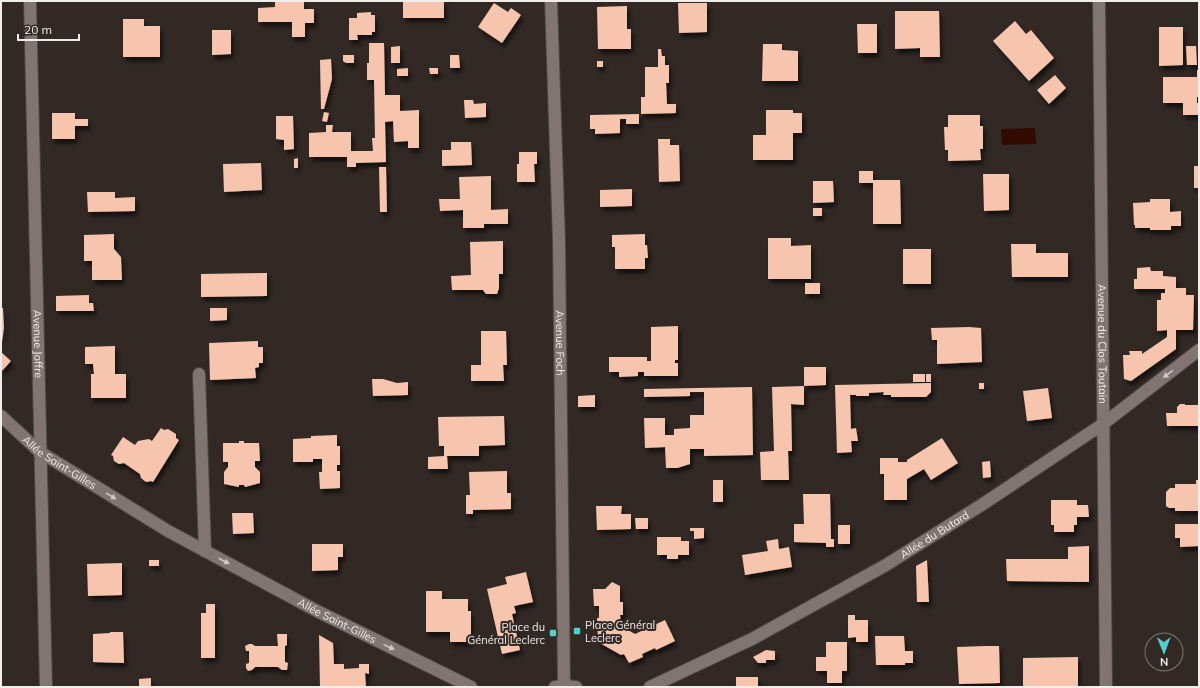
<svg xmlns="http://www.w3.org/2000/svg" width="1200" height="688" viewBox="0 0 1200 688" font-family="Mulish,sans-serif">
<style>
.water{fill:#300b00}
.building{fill:#f7c4ae;filter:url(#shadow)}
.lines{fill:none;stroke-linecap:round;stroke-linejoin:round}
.minor-casing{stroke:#4d4743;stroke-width:14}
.minor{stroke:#807571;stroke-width:12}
.oneway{fill:#d0c9c6}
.poi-dot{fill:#53cdcb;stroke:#322925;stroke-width:1.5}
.labels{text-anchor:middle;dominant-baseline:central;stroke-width:4;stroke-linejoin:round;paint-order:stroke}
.street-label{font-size:11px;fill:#f3edea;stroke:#322925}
.poi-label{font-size:11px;fill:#f3edea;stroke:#322925;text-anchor:start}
</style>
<defs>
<filter id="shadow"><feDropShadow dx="2.5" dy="4.5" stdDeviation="2" flood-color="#0009"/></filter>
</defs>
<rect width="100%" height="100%" fill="#322925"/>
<path class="water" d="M1035,128l1,16 -34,1 -1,-16z"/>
<path class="building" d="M275,1h29v8h10v14h-9v14h-13v-15h-34v-14l17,-1z
M403,1h41v17h-41z
M494,3l14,9 3,-4 10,7 -19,28 -24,-16z
M678,3h29v29l-28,1z
M627,6v23h4v20h-33l-1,-42z
M895,11h44l1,46h-20v-9l-25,1z
M371,12v3h4v17h-3v3h-15l1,5h-9v-22h8v-5z
M123,19h21v7h16v31h-37z
M1015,21l11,13 5,-4 23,28 -25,23 -36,-40z
M857,24h20v29h-19z
M1159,27h24v38l-24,1z
M212,30h19v24l-19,1z
M369,43h15l1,52h15v16l19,-1v38h-11v-7l-14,1 -1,-21 -8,1 1,40 -30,1v4h-9v-10h-38v-24l17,-1v-7h7l-1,7h19v19h22l-1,-13h3l-1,-58h-7v-17h2z
M763,44h19v6l16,1v30h-36z
M400,46v17h-9v-16z
M1186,46h10l1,19h-10z
M658,49h3l1,7h3v9h4v18h-3l1,21h9v9l-35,1v-17h4v-30h13z
M343,55h11v8h-8l-3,-2z
M450,55h9l1,13h-10z
M331,59l1,20 -8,30h-3l-1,-49z
M597,61h6v6h-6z
M408,68v8h-11v-7z
M429,68h9v6h-8z
M1197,70h2v27h-2v6h2v12h-16v-12h-20v-26h34z
M1055,75l11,13 -17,16 -12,-14z
M464,100h9l1,4 12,-1v14l-21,1z
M766,110h27v3h9v20h-9v27h-40v-25h13z
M324,112l5,1 -2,9 -5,-1z
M52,113h23v6h13v7h-13v13h-23z
M639,114v10h-13v-5h-6v14l-25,1v-5h-5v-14z
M948,115h32v11h3v23h-3l1,11 -33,1v-11h-3l-1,-23h4z
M276,116h17l1,33 -10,1v-10l-8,-1z
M658,139h12v6h9l1,36 -21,1z
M451,142h20l1,23 -30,1v-16h9z
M519,152h18v12h-3l1,18h-18v-18h2z
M298,158v10h-4v-9z
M261,163l1,27 -38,2 -1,-28z
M1194,166h5v22h-5z
M379,167h7l1,45h-7z
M859,171h14v9h27l1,44h-28v-41h-14z
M983,174h26v36l-25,1z
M491,176v34l17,-1v15h-24v4h-21v-18l-23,1 -1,-12h21l-1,-22z
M813,181h20l1,21 -21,1z
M632,189v17l-32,1v-17z
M87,192h28v6l20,-1v14l-47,1z
M1150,199h20v13l11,-1v15h-10v4h-21v-2h-15v-3h-1l-1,-22 17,-1z
M813,208h9v8h-9z
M114,234v15l7,8 1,23h-30v-19h-8v-26z
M645,234v11h2l1,13h-3v11h-30v-22h-3v-12z
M768,238h23v8l20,-1v34h-43z
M503,241v33h-4v14l-2,6h-11l-3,-4h-31l-1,-14 20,-1 -1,-33z
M1011,244h25v9h32v24h-56z
M903,249h28v35h-28z
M1150,267l1,4h12v5l13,1v11h10v7h8l-1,35h-17v19l-45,32 -7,-2 -1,-24h7l-1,-4h13v3l25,-17v-7l-10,1v-31h4v-7h4v-4h-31v-10h3v-11z
M267,273v23l-66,1v-23z
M805,283h15v11h-15z
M89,295v8h4l1,8h-38v-15z
M1,308h2l1,20 -2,14z
M210,308h17v12l-17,1z
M678,326v34h-3v3h3v13h-34v-4h-6v4l-19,1v-5h-10v-15h38v4h4v-34z
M969,327l12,1 1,34 -45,2v-24h-5l-1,-12z
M481,331h25l1,34h-4l1,16h-33v-16h10z
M258,341v6h5v16h-4v4l-4,1 1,10 -46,2 -1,-37z
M115,346v28h11v24h-35v-24h3l-1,-10h-8v-17z
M1,352l10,9 -10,11z
M804,367h22v18l-22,1z
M913,374h12v8h-12z
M926,374h5v8h-5z
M372,379h11l14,4 11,-1v13l-35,1z
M931,383v9l-5,5h-35v-2h-8l1,-3 -15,1v3h-13v-1h-6l1,34 5,-1 2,13h-7l1,11 -15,1 -2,-68z
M979,383h5v6h-5z
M804,386v19l-13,-1 1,47h-4l1,29h-28l-1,-28 14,-1 -2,-64z
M752,387l1,68 -49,1v-7h-14v15l-13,4h-11l-1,-21 -20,1 -1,-30h21v17h9v-6l16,-1v-13h14v-23h-14v4l-46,1v-8z
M1048,388l4,30 -25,3 -4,-30z
M595,395v12h-17v-11z
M1180,404h5v1h14v21h-32l-1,-13h11v-6z
M504,416l1,29 -26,1v10h-32l1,13h-20v-12l16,-1v-10h-5l-1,-29z
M161,428l3,2 4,-1 8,5v4l3,2 -26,42 -2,-1 -5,1 -5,-4 -1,-4 -16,-11 -5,1 -5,-3 -1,-5 -2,-1 12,-18 12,8 3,-4 11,-2 3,2z
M337,435v11h3v19h-3v6h3v17l-20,1 -1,-17h3v-13h-9v3h-20v-23l18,-1v-2z
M942,438l16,25 -27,17 -7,-11 -17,10v21h-23v-26h-4v-16h18v4h9v-2z
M239,441h5v2h15l1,18h-5v6l5,5v11l-15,4 -1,-2h-5v2l-15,-3v-12l4,-5v-5h-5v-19h16z
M990,461l1,16 -8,1 -1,-16z
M507,471v22h4v16l-38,1v4h-7v-19h4l-1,-23z
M713,480h10v22h-10z
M1196,480h3v31h-24v-3h-6l-3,-2v-14l4,-4h5v-4h21z
M803,494h27l1,45h3v8h-8v-4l-32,-1v-18h10z
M1051,500h26v5h11l1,12h-12v8h-3v7h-20v-7h-3z
M596,506h26l-1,8h10v15l-34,1z
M232,513h21l1,20 -21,1z
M635,518h13v11h-12z
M1175,524h24v22l-19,1v-9h-5z
M838,525h12v19h-12z
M690,528h14v10l-10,1v-8h-4z
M657,537h24v4h8v14h-11v4h-11v-4h-10z
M778,539l1,10 10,-2 3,20 -47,8 -3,-20 26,-4 -2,-10z
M312,544h31v13h-5v13l-26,1z
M1089,546v36l-82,-1 -1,-22h62v-12z
M149,560h10v6h-10z
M927,560l2,42h-12l-1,-36z
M122,563v32l-34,1 -1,-32z
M526,572l7,30 -19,4 2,7 -4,1 8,36 -18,4 -15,-65 20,-5 -2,-7z
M612,582l8,4v16h3v13h-3l1,11 14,8 30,-14 10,21 -19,9 -1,-2 -13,6 1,3 -14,6 -5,-9 -3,1 -23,-13 -1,-24h2v-12h-5l-1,-17h12z
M426,591h16v8h26v12h3v31h-21v-10h-24z
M206,604h9v54h-14v-45h5z
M848,615h7v5h13v22h-12v-5l-8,1z
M110,632h13l1,31 -31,-1v-28l17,-1z
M277,634h10v11l-2,1v16l3,1 -1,7h-5l-4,-3h-23l-3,3 -4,1 -2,-3v-4l3,-1v-12h-3l-1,-5 4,-2h3l3,2h23z
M319,635l14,8 1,21h10v5l15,-1v-4h10v10l-4,-1 1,14h-46z
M875,636h29l1,15h8v12h-8v2h-29z
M826,642h21v29h-5v12h-15v-12h-11v-14h10z
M985,646h14l1,37 -41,1 -2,-37z
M766,650l9,1v9h-9v3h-8l-5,-6z
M1078,657v30h-55v-29z
M736,677h22v10h-22z
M151,678v9h-12v-8z"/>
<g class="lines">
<g class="minor-casing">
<g id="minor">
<path id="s1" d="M30,1l16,686"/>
<path id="s2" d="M551,1l8,240 5,445"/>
<path id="s3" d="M1099,1l7,686"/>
<path d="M199,374l6,177"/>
<path id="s4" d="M1,416l39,36 128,79 149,80 154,76"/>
<path d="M555,687l9,-1 12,1"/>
<path id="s5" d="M650,687l102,-48 134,-74 97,-61 120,-80 96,-74"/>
</g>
</g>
<use href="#minor" class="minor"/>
</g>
<defs><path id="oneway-solid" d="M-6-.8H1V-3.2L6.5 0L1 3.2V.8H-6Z"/></defs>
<g class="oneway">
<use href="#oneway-solid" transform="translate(1168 374) rotate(143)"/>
<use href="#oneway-solid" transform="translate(111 496) rotate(32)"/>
<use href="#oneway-solid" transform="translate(224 561) rotate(28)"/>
<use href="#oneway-solid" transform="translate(389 647) rotate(26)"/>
</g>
<g class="poi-dot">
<rect x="573" y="627" width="8" height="8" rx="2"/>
<rect x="549" y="629" width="8" height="8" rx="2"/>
</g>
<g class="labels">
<g class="street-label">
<text stroke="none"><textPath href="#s2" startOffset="342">Avenue Foch</textPath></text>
<text stroke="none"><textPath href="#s1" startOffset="343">Avenue Joffre</textPath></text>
<text stroke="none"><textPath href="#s3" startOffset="343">Avenue du Clos Toutain</textPath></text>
<text stroke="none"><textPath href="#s4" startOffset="75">Allée Saint-Gilles</textPath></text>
<text stroke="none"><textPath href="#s5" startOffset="323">Allée du Butard</textPath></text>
<text stroke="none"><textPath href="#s4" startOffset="395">Allée Saint-Gilles</textPath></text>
</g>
<g class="poi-label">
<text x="585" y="625">Place Général<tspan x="585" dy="13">Leclerc</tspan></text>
<text x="545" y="627" text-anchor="end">Place du<tspan x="545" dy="13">Général Leclerc</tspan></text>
</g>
</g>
<rect width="1200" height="688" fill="none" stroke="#f3edea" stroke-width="4"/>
<g transform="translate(1164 652) rotate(179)"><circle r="19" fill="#322925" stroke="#7f7774"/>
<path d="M0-3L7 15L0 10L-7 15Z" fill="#53cdcb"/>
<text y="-6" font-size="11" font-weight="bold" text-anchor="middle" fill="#f3edea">N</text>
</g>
<path d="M18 34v6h61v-6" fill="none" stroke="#f3edea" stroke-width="2"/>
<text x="24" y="34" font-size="12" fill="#f3edea" stroke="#322925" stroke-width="3" paint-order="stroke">20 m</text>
</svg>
